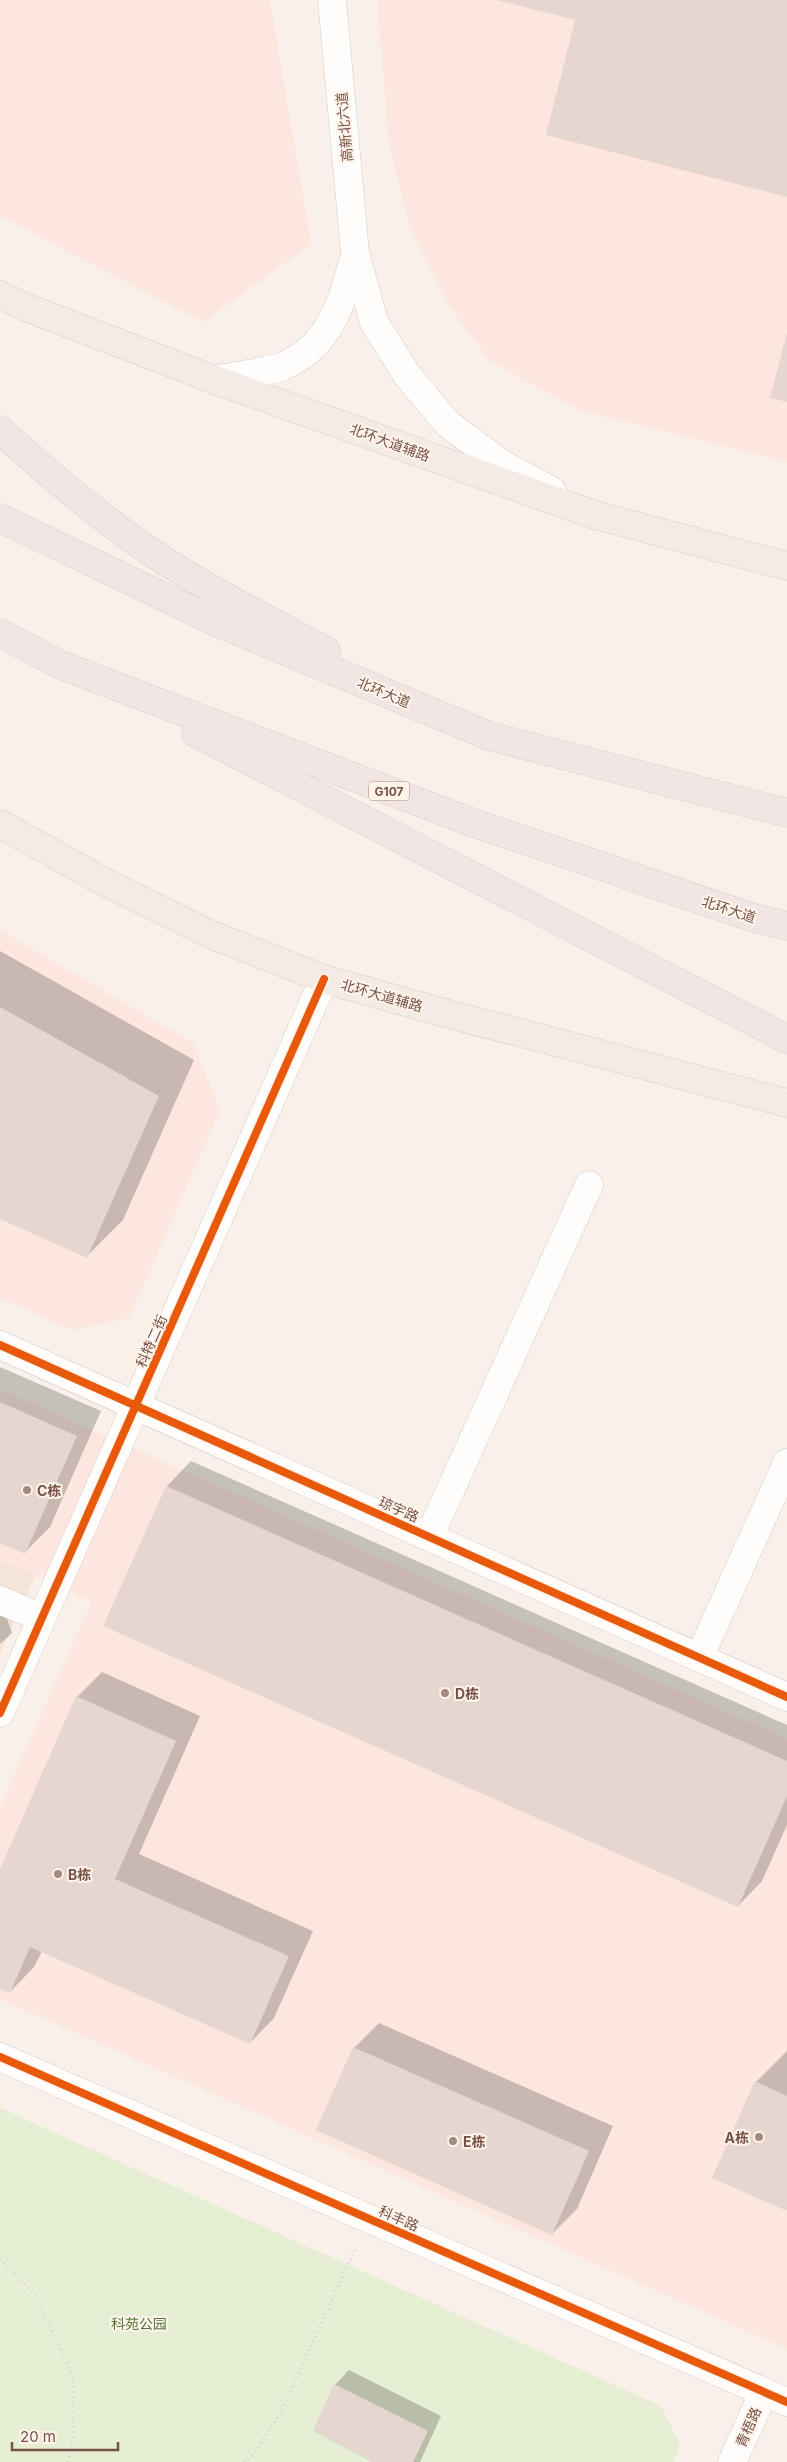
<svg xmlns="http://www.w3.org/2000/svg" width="787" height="2462" viewBox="0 0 787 2462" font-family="Inter,'Noto Sans SC',sans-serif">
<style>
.residential{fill:#f4e4d9}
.commercial{fill:#fce6df}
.green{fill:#e6eed3}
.shadow{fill:#0003}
.building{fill:#e5d7d0}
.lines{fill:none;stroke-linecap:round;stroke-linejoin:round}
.minor-casing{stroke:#d6cbc6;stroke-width:29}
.major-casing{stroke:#d9cdc8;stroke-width:29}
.highway-casing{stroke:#d9cdc8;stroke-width:29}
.path{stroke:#dad0cb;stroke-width:3;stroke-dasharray:1 4;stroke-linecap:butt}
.minor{stroke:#fefdfc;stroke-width:28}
.major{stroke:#f3ebe4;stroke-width:28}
.highway{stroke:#f1e6e3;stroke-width:28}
.cycleway-casing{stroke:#fff4eb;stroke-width:11}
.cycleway{stroke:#e8590c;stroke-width:8}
.poi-dot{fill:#a48980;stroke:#fff4eb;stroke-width:2}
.labels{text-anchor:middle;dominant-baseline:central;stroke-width:4;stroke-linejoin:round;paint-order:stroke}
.shield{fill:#fff4eb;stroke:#a08378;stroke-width:1}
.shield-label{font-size:12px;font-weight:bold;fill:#775247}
.street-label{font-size:14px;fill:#775247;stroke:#fff4eb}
.poi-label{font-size:14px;font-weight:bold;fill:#775247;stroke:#fff4eb;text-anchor:start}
.park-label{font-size:14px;fill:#56783c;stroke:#fff4eb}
</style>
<rect width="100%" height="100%" fill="#f8f0e9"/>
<path class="residential" d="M0,1560l35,15 -35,79z"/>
<path class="commercial" d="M0,0h270l41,244 -108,78 -203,-106z
M377,0h410v462l-206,-51 -91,-50 -42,-56 -39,-79 -20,-83z
M0,930l193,113 27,67 -91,208 -57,12 -72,-32z
M0,1389l787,350v610l-787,-350v-192l92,-206 -92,-41z"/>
<path class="green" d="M0,2108l661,298 19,39 -7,17h-673z"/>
<path class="shadow" d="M0,951l194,109 -71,160 -36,36 -87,-38z
M0,1367l101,44 -51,116 -25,25 -25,-11z
M191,1461l596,264v100l-25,56 -24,25 -571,-420z
M0,1598l12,35 -12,11z
M102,1672l98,44 -61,138 174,77 -39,87 -24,25 -208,-92 -8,16 -24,25 -10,-4v-116l77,-175z
M379,2023l234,103 -36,83 -25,25 -198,-186z
M787,2051v158l-31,-127z
M349,2370l92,46 -21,46h-45l-40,-77z"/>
<path class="building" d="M497,0h290v197l-241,-62 29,-115z
M787,333v69l-17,-4z
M0,1007l159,89 -72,162 -87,-39z
M0,1402l77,34 -52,118 -25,-11z
M166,1486l621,275v35l-49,111 -635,-281z
M76,1696l100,45 -61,138 174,77 -39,88 -220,-97 -20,46 -10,-4v-120z
M353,2047l236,104 -37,84 -236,-105z
M755,2081l32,15v115l-75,-33z
M334,2384l94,47 -15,31h-41l-59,-31z"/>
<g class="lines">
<g class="minor-casing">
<path id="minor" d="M332,0l23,253 19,69 33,53 41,49 54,40 50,27
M215,380c21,-5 49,-7 68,-14 49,-21 59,-65 72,-111
M0,1345l787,352
M429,1537l160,-352
M0,1600l42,18
M699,1658l88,-195
M0,1713l324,-734
M0,2057l787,345
M732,2462l32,-70"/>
</g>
<g class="major-casing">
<path id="major" d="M0,295l25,12 190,73 380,135 192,51
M0,824l99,55 113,56 112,44 117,33 346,91"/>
</g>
<g class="highway-casing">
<path id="highway" d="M0,430c49,44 99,87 154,124 55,36 114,66 172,97
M0,518l214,103 275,115 298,77
M0,633l61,32 410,157 280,95 36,9
M196,733l591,306"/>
</g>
<path class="path" d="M0,2259l36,37 37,82v59l-5,25
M244,2462l11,-10 25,-38 75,-165"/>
<use href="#minor" class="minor"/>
<use href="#major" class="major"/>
<use href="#highway" class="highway"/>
<g class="cycleway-casing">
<path id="cycleway" d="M0,1345l787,352
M0,1713l324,-734
M0,2057l787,345"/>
</g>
<use href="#cycleway" class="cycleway"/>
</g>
<g class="poi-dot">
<circle cx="27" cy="1490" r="5"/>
<circle cx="445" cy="1693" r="5"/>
<circle cx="58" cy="1874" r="5"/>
<circle cx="759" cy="2137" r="5"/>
<circle cx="453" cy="2141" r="5"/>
</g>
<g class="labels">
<rect class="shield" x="369" y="781.5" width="40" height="19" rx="4"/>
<g class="shield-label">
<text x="389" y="791">G107</text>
</g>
<g class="street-label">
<text transform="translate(344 127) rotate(-95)">高新北六道</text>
<text transform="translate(390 442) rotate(20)">北环大道辅路</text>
<text transform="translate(384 692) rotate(23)">北环大道</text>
<text transform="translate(729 909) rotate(18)">北环大道</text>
<text transform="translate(382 995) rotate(16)">北环大道辅路</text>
<text transform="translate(151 1341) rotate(-66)">科特二街</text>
<text transform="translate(399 1509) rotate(24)">琼宇路</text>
<text transform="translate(399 2218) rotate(24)">科丰路</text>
<text transform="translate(748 2427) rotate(-66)">青梧路</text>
</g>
<g class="poi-label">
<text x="37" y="1490">C栋</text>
<text x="455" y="1693">D栋</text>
<text x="68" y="1874">B栋</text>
<text x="749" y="2137" text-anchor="end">A栋</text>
<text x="463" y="2141">E栋</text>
</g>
<g class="park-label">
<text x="139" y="2323">科苑公园</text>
</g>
</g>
<path d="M12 2442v8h106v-8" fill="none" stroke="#775247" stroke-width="2.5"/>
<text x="20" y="2442" font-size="15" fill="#775247" stroke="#fff4eb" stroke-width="4" paint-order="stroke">20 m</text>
</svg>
